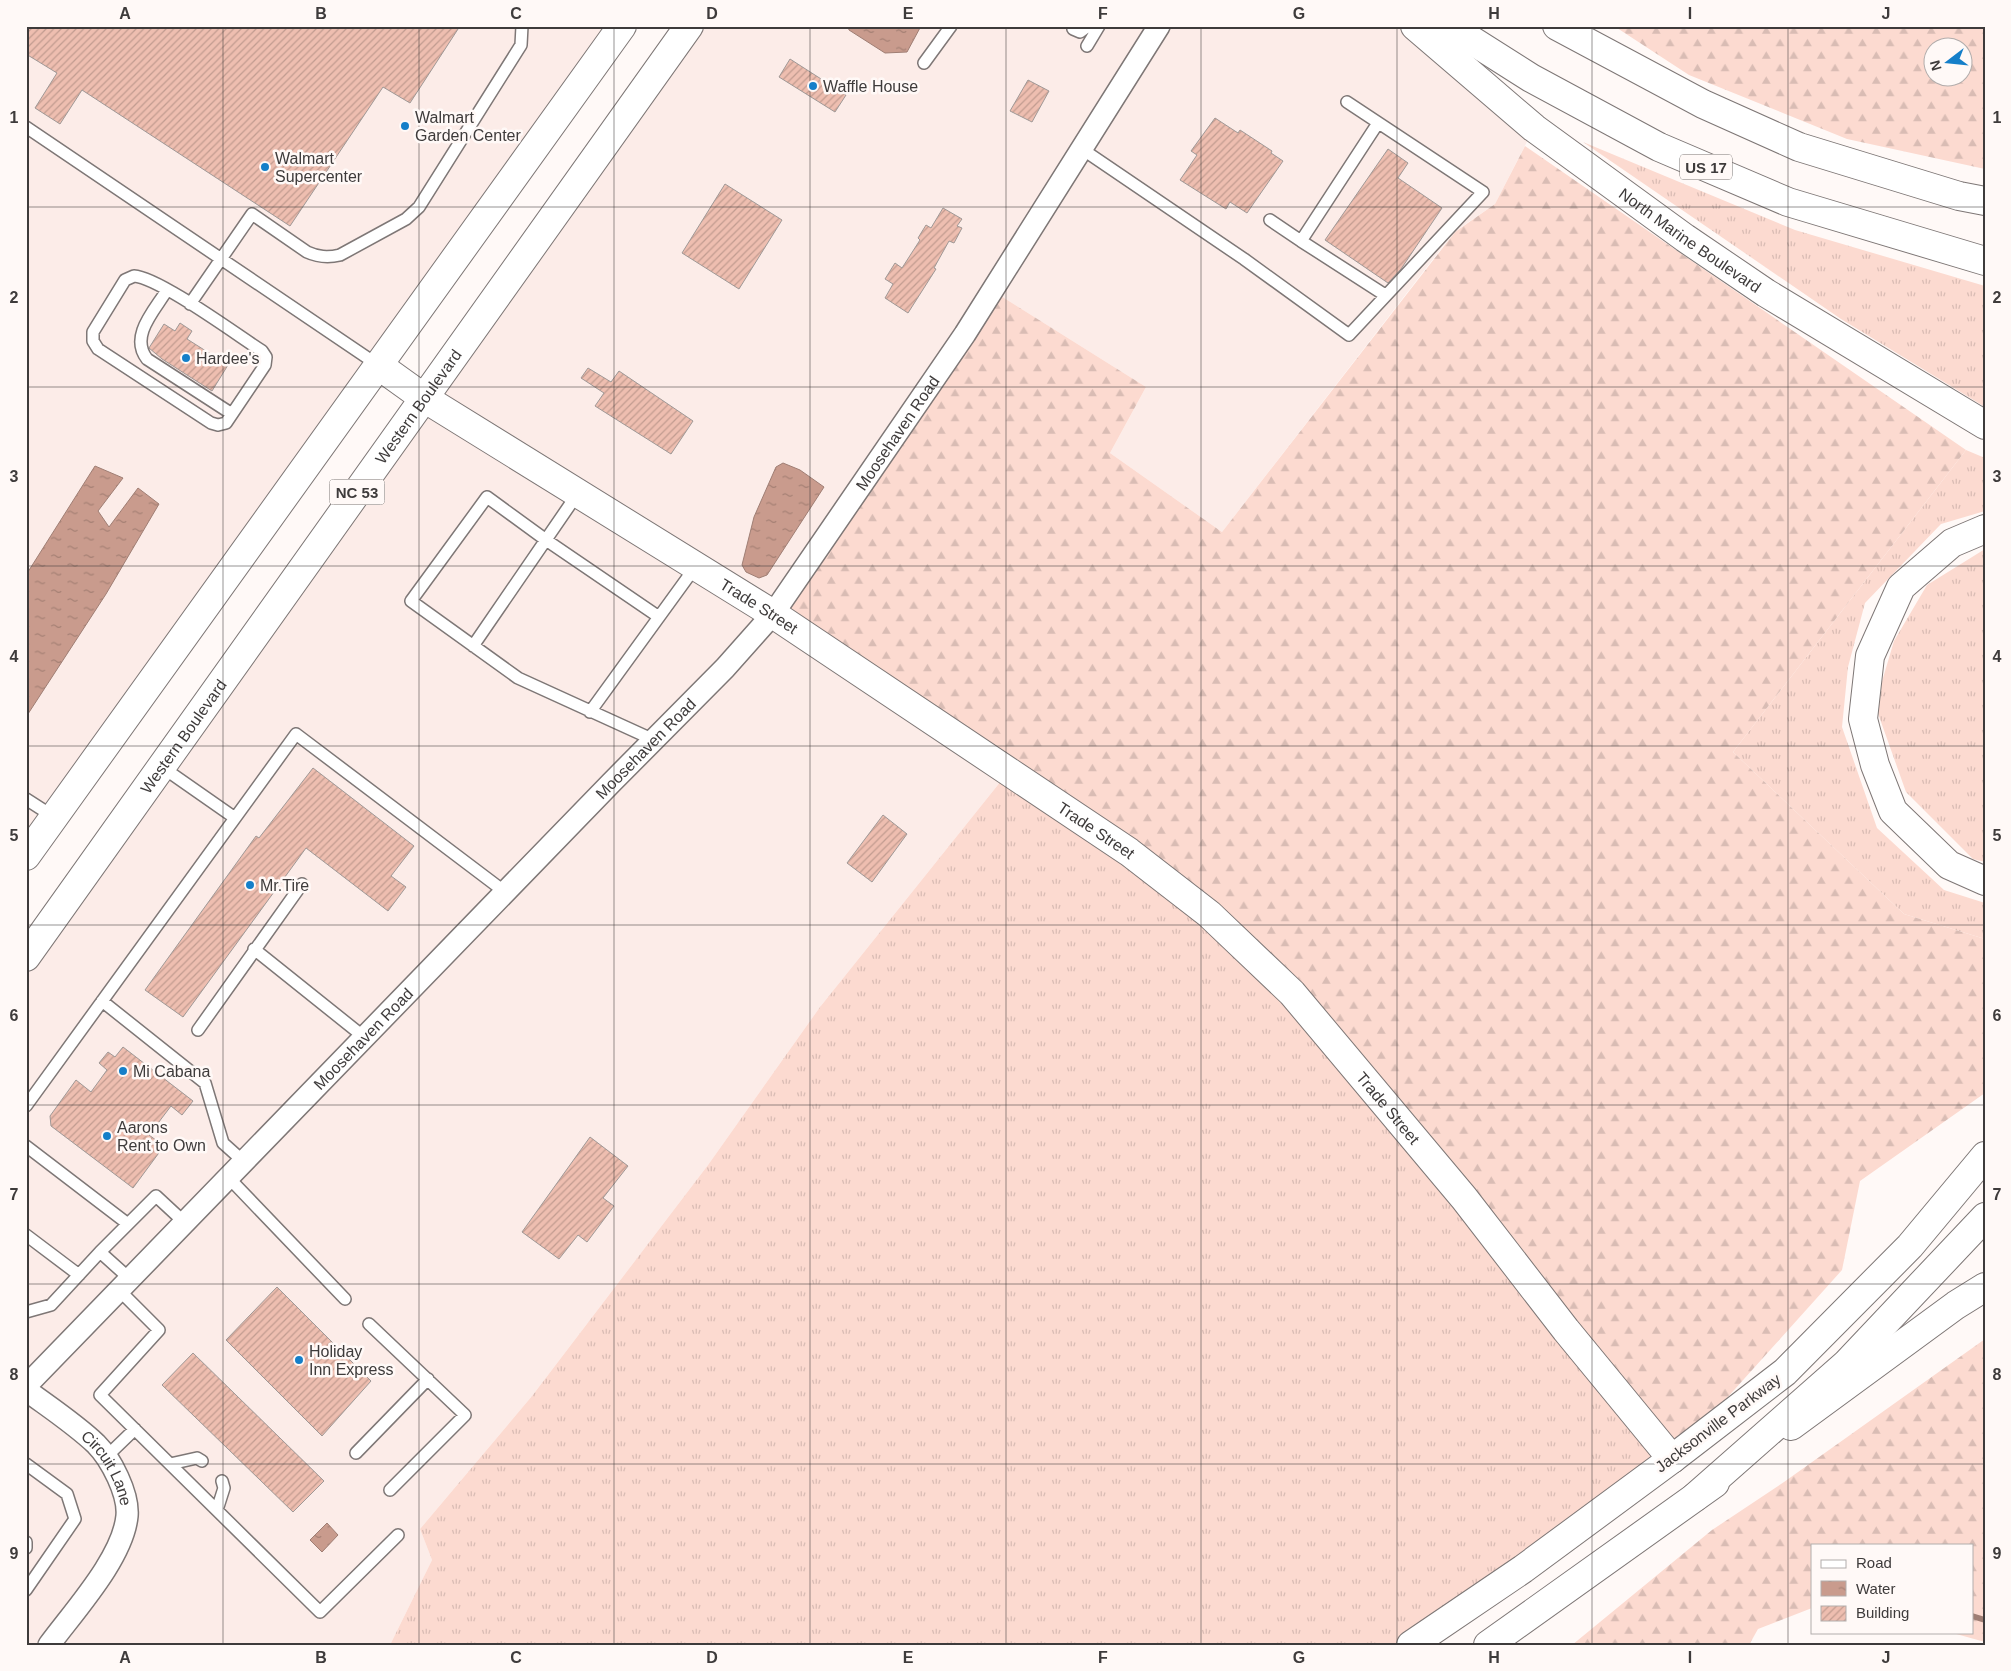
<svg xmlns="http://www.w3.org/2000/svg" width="2011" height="1671" viewBox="0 0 2011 1671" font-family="Helvetica,sans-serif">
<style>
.built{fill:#fcece8}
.grass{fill:url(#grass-tufts)}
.forest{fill:url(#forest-firs);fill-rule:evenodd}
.water{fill:url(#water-ripples);stroke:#9f7e74}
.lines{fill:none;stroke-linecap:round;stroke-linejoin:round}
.stream{stroke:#9f7e74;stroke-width:5.5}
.building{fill:url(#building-hatch);stroke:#9f9896}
.lane-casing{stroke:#7e7776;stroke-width:14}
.street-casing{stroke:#7e7776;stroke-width:24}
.secondary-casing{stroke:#7e7776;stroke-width:30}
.primary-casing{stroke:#7e7776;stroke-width:30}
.highway-casing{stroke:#7e7776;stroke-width:30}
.lane{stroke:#fff;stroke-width:11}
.street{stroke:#fff;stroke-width:21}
.secondary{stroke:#fff;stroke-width:28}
.primary{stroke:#fff;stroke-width:28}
.highway{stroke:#fff;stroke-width:28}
.grid{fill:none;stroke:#3e3b3b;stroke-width:1;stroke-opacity:0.55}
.poi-dot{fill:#157fc9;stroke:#fff9f7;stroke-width:2}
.labels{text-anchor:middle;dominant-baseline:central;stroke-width:5;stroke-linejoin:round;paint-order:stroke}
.shield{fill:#fff9f7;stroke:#787473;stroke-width:1}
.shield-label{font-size:15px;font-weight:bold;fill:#3e3b3b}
.poi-label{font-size:16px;fill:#3e3b3b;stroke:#fff9f7;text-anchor:start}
.street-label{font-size:16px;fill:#3e3b3b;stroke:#fff9f7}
.neatline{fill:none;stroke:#3e3b3b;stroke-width:2}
.grid-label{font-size:16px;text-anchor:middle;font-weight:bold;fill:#3e3b3b}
</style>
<defs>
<pattern id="grass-tufts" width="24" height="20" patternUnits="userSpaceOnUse" patternTransform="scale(1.25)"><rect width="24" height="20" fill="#fcdad0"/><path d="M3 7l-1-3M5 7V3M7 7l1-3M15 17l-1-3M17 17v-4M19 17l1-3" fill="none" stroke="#d9bcb4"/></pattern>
<pattern id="forest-firs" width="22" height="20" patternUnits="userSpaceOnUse" patternTransform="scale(1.25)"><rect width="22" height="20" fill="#fcdad0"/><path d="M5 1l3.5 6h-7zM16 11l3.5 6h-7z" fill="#d9bcb4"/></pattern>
<pattern id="water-ripples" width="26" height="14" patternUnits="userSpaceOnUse" patternTransform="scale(1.25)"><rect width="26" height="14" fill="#c99b8d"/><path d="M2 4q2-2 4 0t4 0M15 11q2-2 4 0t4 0" fill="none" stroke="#a58074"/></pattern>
<pattern id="building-hatch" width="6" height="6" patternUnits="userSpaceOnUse" patternTransform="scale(1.25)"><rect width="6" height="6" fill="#eebeb0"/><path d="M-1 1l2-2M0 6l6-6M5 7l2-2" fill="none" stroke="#c29c90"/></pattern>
</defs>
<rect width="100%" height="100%" fill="#fff9f7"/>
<path class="built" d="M26,26h597l-597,830z
M689,26h726l119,102 -39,76 -41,28 -232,300 -112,-79 36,-66 -153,-96 16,480 -189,236 -112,158 -176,231 -112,133 12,31 -42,85h-364v-688z"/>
<path class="grass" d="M1583,142l212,88 190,56v121l-144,-88z
M1966,450l19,8v53l-44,13 -76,79 -17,64 -6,60 35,101 67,62 41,13v36l-81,-25 -171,-162z
M1985,549v313l-12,-3 -67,-67 -31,-87 19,-64 33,-56z
M1009,771l200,143 463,545 -261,186h-1021l42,-85 -12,-31 112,-133 176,-231 112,-158z"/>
<path class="forest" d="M1614,26h371v143l-138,-30 -158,-64zM1934,48h30v30h-30z
M1525,146l441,304 -233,302 171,162 81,25v154l-125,88 -18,89 -170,189 -463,-545 -436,-300 220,-323 153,96 -36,66 112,79 233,-300 40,-28z
M1985,1339v303l-36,-10h23v-87h-160v63l-54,21 -9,16h-177l140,-115 72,-48z"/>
<path class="water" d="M848,26h73l-14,26 -22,1 -36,-23z
M783,463l17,7 24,17 -57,88 -8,3 -13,-6 -4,-7 12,-48 22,-50z
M95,466l28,12 -25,33 11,16 29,-39 21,16 -53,90 -80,123v-142z
M327,1523l11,12 -16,17 -12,-12z"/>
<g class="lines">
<path class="stream" d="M1972,1616l13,4"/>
</g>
<path class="building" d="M26,26h434l-50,77 -27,-16 -93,139 -208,-136 -22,34 -25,-16 22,-35 -31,-19z
M790,59l56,36 -11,17 -56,-35z
M1028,80l21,11 -17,31 -22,-11z
M1215,118l23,15 2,-3 32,21 -1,2 12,8 -36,52 -17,-11 -4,7 -46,-29 17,-25 -6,-4z
M1388,149l20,14 -10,15 44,30 -41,61 -13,14 -63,-43z
M725,184l57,36 -43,69 -57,-36z
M943,208l19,11 -5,7 5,2 -8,15 -5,-2 -15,27 2,1 -28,44 -23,-15 8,-14 -8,-5 10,-16 7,5 18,-28 -2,-2 8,-13 5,3z
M180,323l12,8 -5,8 41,26 -16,26 -50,-32 -13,-11 15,-24 11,7z
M588,368l23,14 8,-11 74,50 -22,33 -76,-48 9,-13 -23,-15z
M313,768l101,78 -23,30 15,11 -18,24 -82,-63 -123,169 -38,-27 111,-154 3,2z
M883,815l24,19 -35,48 -25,-19z
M123,1047l70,54 -11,14 -11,-9 -22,29 15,11 -31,42 -82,-62 -1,-10 26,-36 15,12 16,-22 -8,-7 9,-11 7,5z
M590,1137l38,29 -25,32 11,8 -27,36 -9,-7 -19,24 -37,-27z
M277,1287l94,94 -49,55 -96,-96z
M193,1353l131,128 -31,31 -131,-127z"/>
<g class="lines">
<g class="lane-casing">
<path id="lane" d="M1073,29l7,3 8,-6
M1087,46l12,-20
M924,63l27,-37
M26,127l352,238
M1082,149l162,110 105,76 134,-143 -136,-90
M1270,220l31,21 77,-118
M1301,241l84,54
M134,276c24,1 103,59 128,75l4,6 -1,8 -39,58 -8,2 -7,-2 -113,-74 -5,-8v-9l32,-52z
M167,290c-12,20 -38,46 -20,69l85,55
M190,304l62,-90 55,38c11,5 20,6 33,3l66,-36 13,-12 102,-162 1,-19
M473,646l105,-153
M590,712l106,-146
M654,740l-136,-62 -107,-77 76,-104 59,43 113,77
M162,767l73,51
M26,799l28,18
M254,949l110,88
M102,1001l103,82 18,60 20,18
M198,1030l104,-146
M26,1106l270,-372 209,158
M26,1146l102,78
M228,1177l117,122
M26,1235l53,40
M130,1279l-30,-27 56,-56 28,26
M119,1290l40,40 -59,65 220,217 78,-77
M26,1312l25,-7 49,-53
M369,1324l96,91 -75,75
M356,1453l72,-74
M106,1457l29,-28
M26,1464l41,30 8,25 -49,71
M170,1464l27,-6 5,3
M217,1510l7,-22 -2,-7
M26,1542v6"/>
</g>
<g class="street-casing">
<g id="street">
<path id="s1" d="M26,1386l585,-603 114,-115 48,-54 192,-280 194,-308"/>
<path id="s2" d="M26,1390c23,17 49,34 70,54 15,15 33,50 31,72 -4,42 -53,95 -78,129"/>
</g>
</g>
<g class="secondary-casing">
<g id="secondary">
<path id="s3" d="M378,365l46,33 349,216 356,238 80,62 83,79 172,205 102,132 106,129"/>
</g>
</g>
<g class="primary-casing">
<g id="primary">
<path id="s4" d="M1415,26l119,102 151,110 81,55 219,132"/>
<path d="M26,856l596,-830"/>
<path id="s5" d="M26,957l663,-931"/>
<path d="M1791,1426l165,-121 29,-18"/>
<path d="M1411,1645l112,-76 149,-110"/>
<path d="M1488,1645l227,-162"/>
</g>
</g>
<g class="highway-casing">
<path id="highway" d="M1449,26l82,52 128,69 129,55 197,59
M1557,26l146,78 96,43 160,49 26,5
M1985,529l-33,14 -51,44 -31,69 -7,63 12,46 18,46 56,54 36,16
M1672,1459l113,-87 125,-126 75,-90
M1695,1497l151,-133 139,-147"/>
</g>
<use href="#lane" class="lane"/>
<use href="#street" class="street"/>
<use href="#secondary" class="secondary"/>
<use href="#primary" class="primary"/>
<use href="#highway" class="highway"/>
</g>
<path class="grid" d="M223,26v1619M419,26v1619M614,26v1619M810,26v1619M1006,26v1619M1201,26v1619M1397,26v1619M1592,26v1619M1788,26v1619M26,207h1959M26,387h1959M26,566h1959M26,746h1959M26,925h1959M26,1105h1959M26,1284h1959M26,1464h1959"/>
<g class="poi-dot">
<circle cx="813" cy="86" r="5"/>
<circle cx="405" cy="126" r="5"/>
<circle cx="265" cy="167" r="5"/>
<circle cx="186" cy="358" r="5"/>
<circle cx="250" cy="885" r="5"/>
<circle cx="123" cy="1071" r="5"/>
<circle cx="107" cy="1136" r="5"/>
<circle cx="299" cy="1360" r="5"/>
</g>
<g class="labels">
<g class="shield">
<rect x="1680" y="154.5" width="52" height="25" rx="4"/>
<rect x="329.5" y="479.5" width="55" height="25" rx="4"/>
</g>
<g class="shield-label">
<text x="1706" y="167">US 17</text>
<text x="357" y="492">NC 53</text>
</g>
<g class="poi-label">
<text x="823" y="86">Waffle House</text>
<text x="415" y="117">Walmart<tspan x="415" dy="18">Garden Center</tspan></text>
<text x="275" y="158">Walmart<tspan x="275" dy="18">Supercenter</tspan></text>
<text x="196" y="358">Hardee's</text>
<text x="260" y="885">Mr.Tire</text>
<text x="133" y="1071">Mi Cabana</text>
<text x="117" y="1127">Aarons<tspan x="117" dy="18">Rent to Own</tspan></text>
<text x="309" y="1351">Holiday<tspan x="309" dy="18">Inn Express</tspan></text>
</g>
<g class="street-label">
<text stroke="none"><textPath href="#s4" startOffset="349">North Marine Boulevard</textPath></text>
<text stroke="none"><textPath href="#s5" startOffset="676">Western Boulevard</textPath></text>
<text stroke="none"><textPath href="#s1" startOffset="1294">Moosehaven Road</textPath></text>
<text stroke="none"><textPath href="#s3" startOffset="451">Trade Street</textPath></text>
<text stroke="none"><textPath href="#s5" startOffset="271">Western Boulevard</textPath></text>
<text stroke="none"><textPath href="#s1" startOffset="889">Moosehaven Road</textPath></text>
<text stroke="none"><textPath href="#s3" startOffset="856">Trade Street</textPath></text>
<text stroke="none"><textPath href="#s1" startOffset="484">Moosehaven Road</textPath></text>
<text stroke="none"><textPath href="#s3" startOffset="1261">Trade Street</textPath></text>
<text transform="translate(1718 1423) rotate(-37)">Jacksonville Parkway</text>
<text stroke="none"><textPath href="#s2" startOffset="115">Circuit Lane</textPath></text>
</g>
</g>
<rect width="2011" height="1671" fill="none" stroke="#fff9f7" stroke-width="55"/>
<rect x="1811" y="1544" width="162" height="90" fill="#fff9f7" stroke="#b2adac"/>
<rect x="1821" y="1560" width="25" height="8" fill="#ffffff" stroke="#b2adac"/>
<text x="1856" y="1568" font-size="15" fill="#3e3b3b">Road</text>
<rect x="1821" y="1581" width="25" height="15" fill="url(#water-ripples)" stroke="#b2adac"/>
<text x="1856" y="1594" font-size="15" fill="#3e3b3b">Water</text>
<rect x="1821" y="1606" width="25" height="15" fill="url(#building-hatch)" stroke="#b2adac"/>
<text x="1856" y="1618" font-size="15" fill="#3e3b3b">Building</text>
<g transform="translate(1948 62) rotate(254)"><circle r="24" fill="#fff9f7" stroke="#b2adac"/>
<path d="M0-4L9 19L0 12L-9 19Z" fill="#157fc9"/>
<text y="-8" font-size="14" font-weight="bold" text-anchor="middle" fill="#3e3b3b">N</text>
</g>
<rect x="28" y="28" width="1956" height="1616" class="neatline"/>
<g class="grid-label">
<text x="125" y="19">A</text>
<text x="321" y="19">B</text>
<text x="516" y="19">C</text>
<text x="712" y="19">D</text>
<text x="908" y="19">E</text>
<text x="1103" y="19">F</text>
<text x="1299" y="19">G</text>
<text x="1494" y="19">H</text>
<text x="1690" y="19">I</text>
<text x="1886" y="19">J</text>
<text x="14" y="123">1</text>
<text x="1997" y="123">1</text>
<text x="14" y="303">2</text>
<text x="1997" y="303">2</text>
<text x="14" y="482">3</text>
<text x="1997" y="482">3</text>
<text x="14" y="662">4</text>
<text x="1997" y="662">4</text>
<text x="14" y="841">5</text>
<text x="1997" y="841">5</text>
<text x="14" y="1021">6</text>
<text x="1997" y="1021">6</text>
<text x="14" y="1200">7</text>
<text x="1997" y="1200">7</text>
<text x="14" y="1380">8</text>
<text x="1997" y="1380">8</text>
<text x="14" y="1559">9</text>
<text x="1997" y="1559">9</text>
<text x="125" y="1663">A</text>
<text x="321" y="1663">B</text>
<text x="516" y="1663">C</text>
<text x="712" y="1663">D</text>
<text x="908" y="1663">E</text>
<text x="1103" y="1663">F</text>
<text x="1299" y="1663">G</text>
<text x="1494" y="1663">H</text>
<text x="1690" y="1663">I</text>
<text x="1886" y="1663">J</text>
</g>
</svg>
